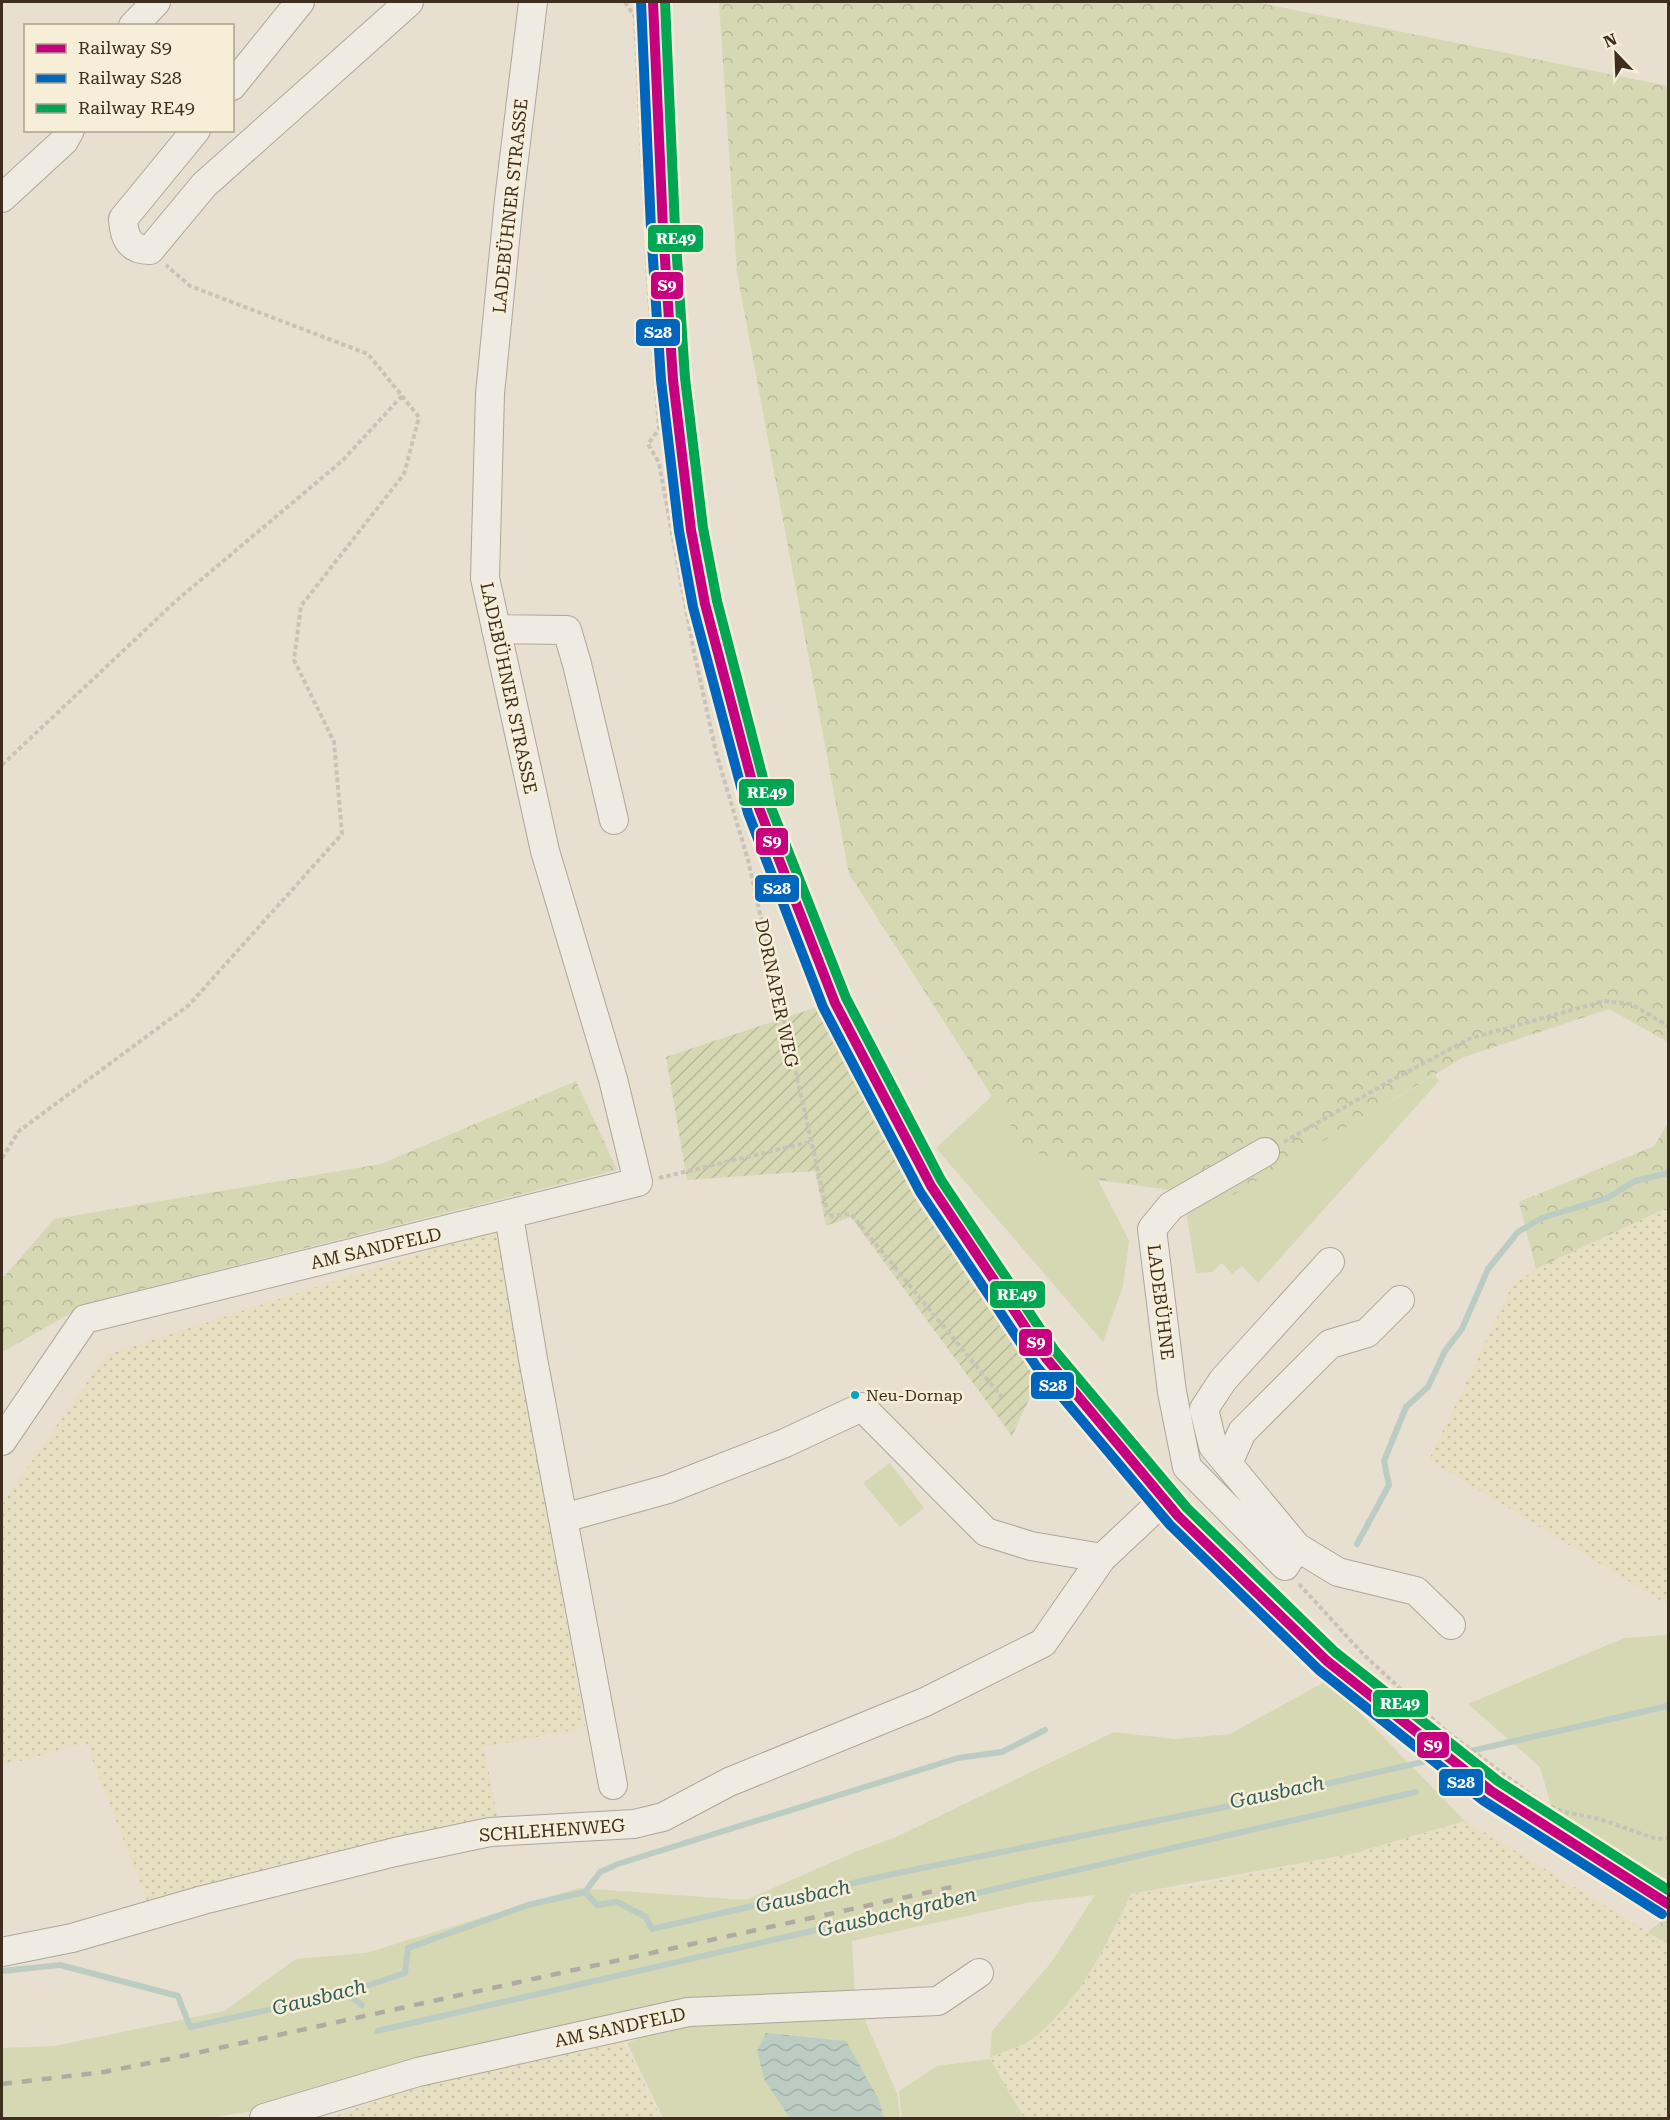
<svg xmlns="http://www.w3.org/2000/svg" width="1670" height="2120" viewBox="0 0 1670 2120" font-family="'Roboto Serif',serif">
<style>
.farmland{fill:url(#farmland-dots)}
.green{fill:#d6d7b3}
.forest{fill:url(#forest-crowns)}
.garden{fill:url(#garden-furrows)}
.water{fill:url(#water-waves)}
.lines{fill:none;stroke-linecap:round;stroke-linejoin:round}
.stream{stroke:#bcccc2;stroke-width:6}
.minor-tunnel{stroke:#c5bcae;stroke-width:28;stroke-dasharray:28 14;stroke-linecap:butt}
.minor-casing{stroke:#ada599;stroke-width:30}
.path{stroke:#c8c2b9;stroke-width:4;stroke-dasharray:4.5 3;stroke-linecap:butt}
.minor{stroke:#efebe3;stroke-width:28}
.rail{stroke:#afaaa2;stroke-width:4.5;stroke-dasharray:10 10;stroke-linecap:butt}
.rail-1-casing{stroke:#f7eed8;stroke-width:15}
.rail-2-casing{stroke:#f7eed8;stroke-width:15}
.rail-3-casing{stroke:#f7eed8;stroke-width:15}
.rail-1{stroke:#c7007f;stroke-width:10}
.rail-2{stroke:#0065bd;stroke-width:10}
.rail-3{stroke:#00a651;stroke-width:10}
.bus-dot{fill:#03a3c5;stroke:#f7eed8;stroke-width:2}
.labels{text-anchor:middle;dominant-baseline:central;stroke-width:5;stroke-linejoin:round;paint-order:stroke}
.bus-label{font-size:16px;fill:#3d2e20;stroke:#f7eed8;text-anchor:start}
.street-label{font-size:18px;fill:#3d2e20;stroke:#f7eed8}
.water-label{font-size:20px;font-style:italic;fill:#2f5d5a;stroke:#f7eed8}
.line-badge{stroke:#f7eed8;stroke-width:2}
.badge-label{font-size:16px;text-anchor:middle;font-weight:bold;fill:#fff}
</style>
<defs>
<pattern id="farmland-dots" width="8" height="8" patternUnits="userSpaceOnUse" patternTransform="scale(1.5)"><rect width="8" height="8" fill="#e6dfc2"/><path d="M2 2h.1M6 6h.1" fill="none" stroke="#c6c0a6" stroke-width="1.8" stroke-linecap="round"/></pattern>
<pattern id="forest-crowns" width="20" height="18" patternUnits="userSpaceOnUse" patternTransform="scale(1.5)"><rect width="20" height="18" fill="#d6d7b3"/><path d="M2 6a3 3 0 1 1 6 0M12 15a3 3 0 1 1 6 0" fill="none" stroke="#b9b99a"/></pattern>
<pattern id="garden-furrows" width="10" height="10" patternUnits="userSpaceOnUse" patternTransform="scale(1.5)"><rect width="10" height="10" fill="#d6d7b3"/><path d="M-1 1l2-2M0 10L10 0M9 11l2-2" fill="none" stroke="#b9b99a"/></pattern>
<pattern id="water-waves" width="16" height="10" patternUnits="userSpaceOnUse" patternTransform="scale(1.5)"><rect width="16" height="10" fill="#bcccc2"/><path d="M0 5q4-4 8 0t8 0" fill="none" stroke="#a2b0a6"/></pattern>
</defs>
<rect width="100%" height="100%" fill="#e7e0d1"/>
<path class="farmland" d="M1668,1207v398l-239,-145 83,-174 24,-17z
M499,1228l86,500 -101,19 14,73 -350,83 -62,-160 -84,23v-262l104,-149z
M1466,1821l202,123v174h-644l-34,-59 45,-22 42,-46 33,-52 21,-45 55,-7 165,-33z
M624,2042l37,76h-331l81,-30 106,-26z"/>
<path class="green" d="M1435,1075l4,6 -181,202 -16,-17 -10,8 -10,-11 -10,9 -16,1 -11,-68 14,-11 29,3z
M992,1096l32,50 74,34 31,61 -6,45 -20,56 -167,-194z
M890,1463l34,45 -24,19 -37,-44z
M1668,1635v246l-115,-69 -13,-45 -72,-63 156,-66z
M1328,1680l137,141 -114,33 -220,40c-23,49 -52,107 -95,142 -12,10 -32,15 -46,22l2,-27 58,-67 45,-69 -69,8 -174,38 3,57 42,95 3,25h-237l-36,-75 50,-19 -402,84 -67,10h-206v-70l52,-2 170,-35 72,-52 70,-6 212,-65 168,12 109,-48 41,-15 218,-105 61,7 55,-5z
M990,2059l34,59h-122l-3,-27 38,-25z"/>
<path class="forest" d="M719,2h536l413,84v956l-59,-33 -145,48 -236,141 -130,-18 -74,-34 -175,-272 -112,-601z
M576,1081l41,89 -526,132 -89,50v-73l52,-60 327,-55z
M1668,1123v84l-132,62 -17,-67 135,-56z
M1668,1917v27l-21,-12z"/>
<path class="garden" d="M826,1004l75,160 141,207 -30,65 -161,-219 -25,9 -11,-55 -128,9 -21,-123z"/>
<path class="water" d="M766,2033l80,8 32,57 6,20h-94l-25,-37 -8,-30z"/>
<g class="lines">
<path class="stream" d="M1357,1544l32,-59 -5,-24 22,-54 22,-20 17,-36 17,-22 26,-60 30,-37 24,-14 65,-20 28,-17 33,-8
M585,1892l15,-20 18,-8 340,-106 44,-6 43,-22
M2,1971l58,-6 118,31 12,31 156,-34 59,-20 3,-25 120,-43 57,-13 12,13 20,-3 29,15 6,12 236,-54 337,-68 443,-101
M346,1993l16,12
M377,2031l1039,-239"/>
<path class="minor-tunnel" d="M1150,1513l29,-27"/>
<g class="minor-casing">
<path id="minor" d="M133,26l23,-24
M232,86l68,-84
M196,130l-73,89c1,19 7,31 27,31l54,-65 205,-183
M2,198l62,-57 6,-11
M496,629l71,1 10,34 37,156
M1265,1152l-94,54 -19,23 20,163 15,75 98,99 12,-19
M509,1216l24,143 80,426
M1330,1262l-107,118 -19,29 9,37 84,101 41,25 78,19 35,34
M2,1441l83,-122 553,-137 -25,-103 -68,-228 -60,-273 5,-184 19,-194 24,-198
M1228,1463l14,-31 88,-88 37,-11 33,-33
M564,1518l104,-29 117,-46 77,-36 124,125 45,14 71,12
M2,1952l70,-14 131,-38 192,-48 95,-20 144,-8 29,-7 66,-35 196,-80 118,-59 59,-85 48,-45
M264,2118l154,-46 270,-60 250,-11 41,-28"/>
</g>
<path class="path" d="M625,2l10,15 13,264 11,148 -11,15 11,19 35,189 22,100 32,108 80,356 23,-2 153,186
M2,765l175,-165 165,-139 60,-65
M1284,1142l106,-61 81,-43 133,-37 27,3 37,22
M2,1158l17,-27 170,-126 153,-171 -8,-92 -40,-82 7,-54 103,-132 15,-57 -51,-63 -178,-68 -24,-21
M659,1178l151,-36
M1299,1584l64,70 84,78 97,72 20,8 36,7 56,20 12,-1"/>
<use href="#minor" class="minor"/>
<path class="rail" d="M2,2084l102,-12 65,-13 783,-172"/>
<g class="rail-1-casing">
<path id="rail-1" d="M653,2l10,227 10,151 18,150 14,74 54,204 76,195 96,183 115,172 132,158 149,145 164,130 177,113"/>
</g>
<g class="rail-2-casing">
<path id="rail-2" d="M641,2l10,227 10,151 18,151 14,76 55,206 75,194 97,185 116,174 134,159 149,145 165,131 178,113"/>
</g>
<g class="rail-3-casing">
<path id="rail-3" d="M665,2l10,226 10,150 18,150 14,73 53,204 76,193 95,182 114,171 132,157 148,144 163,129 170,109"/>
</g>
<use href="#rail-1" class="rail-1"/>
<use href="#rail-2" class="rail-2"/>
<use href="#rail-3" class="rail-3"/>
</g>
<circle class="bus-dot" cx="855" cy="1395" r="5"/>
<g class="labels">
<g class="bus-label">
<text x="866" y="1395">Neu-Dornap</text>
</g>
<g class="street-label">
<text transform="translate(510 206) rotate(-84)">LADEBÜHNER STRASSE</text>
<text transform="translate(509 688) rotate(78)">LADEBÜHNER STRASSE</text>
<text transform="translate(777 993) rotate(78)">DORNAPER WEG</text>
<text transform="translate(376 1248) rotate(-13)">AM SANDFELD</text>
<text transform="translate(1161 1302) rotate(83)">LADEBÜHNE</text>
<text transform="translate(552 1830) rotate(-4)">SCHLEHENWEG</text>
<text transform="translate(620 2027) rotate(-12)">AM SANDFELD</text>
</g>
<g class="water-label">
<text transform="translate(1277 1792) rotate(-12)">Gausbach</text>
<text transform="translate(803 1896) rotate(-12)">Gausbach</text>
<text transform="translate(897 1912) rotate(-13)">Gausbachgraben</text>
<text transform="translate(319 1997) rotate(-14)">Gausbach</text>
</g>
</g>
<g class="line-badge">
<rect x="647" y="224" width="57" height="29" rx="6" fill="#00a651"/>
<rect x="650" y="271" width="34" height="29" rx="6" fill="#c7007f"/>
<rect x="635" y="318" width="46" height="29" rx="6" fill="#0065bd"/>
<rect x="738" y="778" width="57" height="29" rx="6" fill="#00a651"/>
<rect x="755" y="827" width="34" height="29" rx="6" fill="#c7007f"/>
<rect x="754" y="874" width="46" height="29" rx="6" fill="#0065bd"/>
<rect x="989" y="1280" width="57" height="29" rx="6" fill="#00a651"/>
<rect x="1018" y="1328" width="35" height="29" rx="6" fill="#c7007f"/>
<rect x="1030" y="1371" width="45" height="29" rx="6" fill="#0065bd"/>
<rect x="1372" y="1689" width="57" height="29" rx="6" fill="#00a651"/>
<rect x="1416" y="1731" width="34" height="28" rx="6" fill="#c7007f"/>
<rect x="1438" y="1768" width="46" height="29" rx="6" fill="#0065bd"/>
</g>
<g class="badge-label">
<text x="676" y="244">RE49</text>
<text x="667" y="291">S9</text>
<text x="658" y="338">S28</text>
<text x="767" y="798">RE49</text>
<text x="772" y="847">S9</text>
<text x="777" y="894">S28</text>
<text x="1017" y="1300">RE49</text>
<text x="1036" y="1348">S9</text>
<text x="1053" y="1391">S28</text>
<text x="1400" y="1709">RE49</text>
<text x="1433" y="1751">S9</text>
<text x="1461" y="1788">S28</text>
</g>
<rect width="1670" height="2120" fill="none" stroke="#3d2e20" stroke-width="6"/>
<rect x="24" y="24" width="210" height="108" fill="#f7eed8" stroke="#ada18e" stroke-width="1.5"/>
<rect x="36" y="44" width="30" height="9" fill="#c7007f" stroke="#ada18e" stroke-width="1.5"/>
<text x="78" y="54" font-size="18" fill="#3d2e20">Railway S9</text>
<rect x="36" y="74" width="30" height="9" fill="#0065bd" stroke="#ada18e" stroke-width="1.5"/>
<text x="78" y="84" font-size="18" fill="#3d2e20">Railway S28</text>
<rect x="36" y="104" width="30" height="9" fill="#00a651" stroke="#ada18e" stroke-width="1.5"/>
<text x="78" y="114" font-size="18" fill="#3d2e20">Railway RE49</text>
<g transform="translate(1616 54) rotate(337)" stroke="#f7eed8" stroke-width="4.5" paint-order="stroke">
<path d="M0-4.5L10 22L0 15L-10 22Z" fill="#3d2e20"/>
<text y="-9" font-size="16" font-weight="bold" text-anchor="middle" fill="#3d2e20">N</text>
</g>
</svg>
